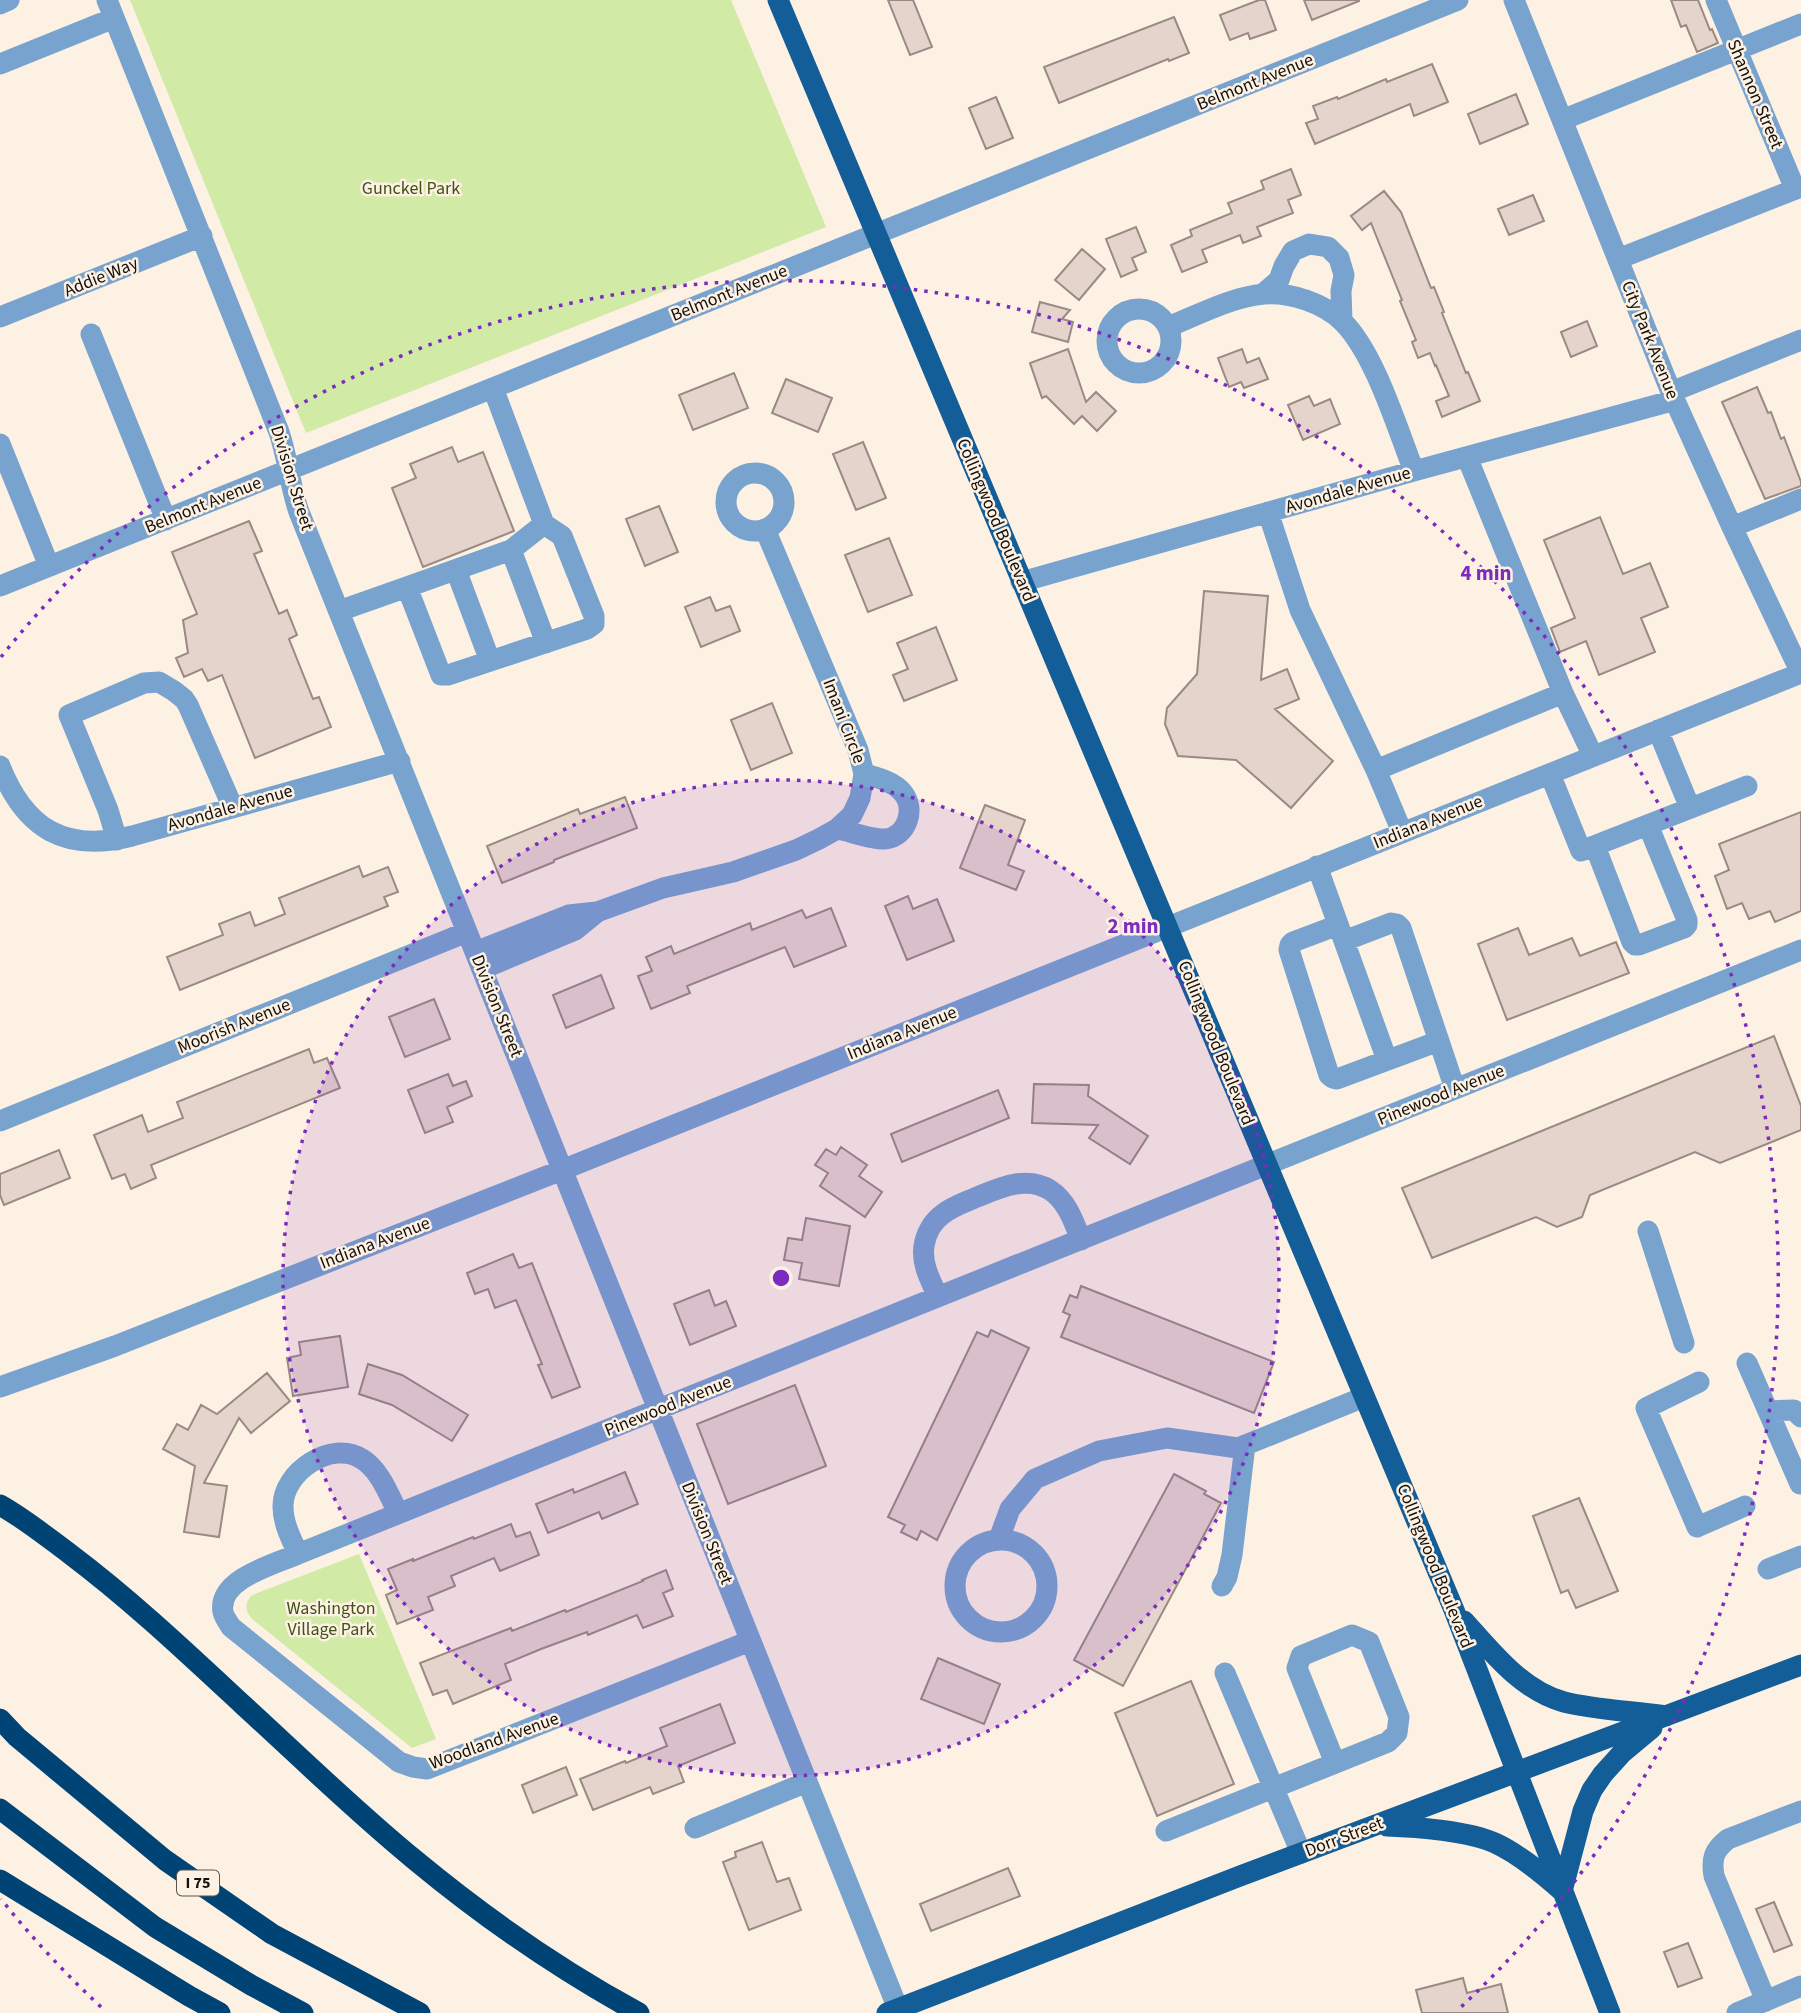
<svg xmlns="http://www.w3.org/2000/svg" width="1801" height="2013" viewBox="0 0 1801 2013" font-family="'Source Sans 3',sans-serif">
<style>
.green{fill:#d1eaa6}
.building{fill:#e5d4cc;stroke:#9a8a83;stroke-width:2}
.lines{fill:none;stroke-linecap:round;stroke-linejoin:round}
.minor{stroke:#78a3ce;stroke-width:21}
.major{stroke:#135d98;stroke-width:21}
.highway{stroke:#004476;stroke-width:21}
.ring{fill:none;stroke:#7b2cbf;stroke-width:3.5;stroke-dasharray:3.5 7}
.labels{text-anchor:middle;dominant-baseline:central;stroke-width:5;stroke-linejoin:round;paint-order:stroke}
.shield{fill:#fdf1e4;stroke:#5a544c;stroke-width:2}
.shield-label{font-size:16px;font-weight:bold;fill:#14100b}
.street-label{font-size:18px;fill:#14100b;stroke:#fdf1e4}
.park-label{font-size:18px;fill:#3f5115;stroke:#fdf1e4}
.centre{fill:#7b2cbf;stroke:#fdf1e4;stroke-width:3.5}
.ring-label{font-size:21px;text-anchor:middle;font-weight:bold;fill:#7b2cbf;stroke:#fdf1e4;stroke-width:5;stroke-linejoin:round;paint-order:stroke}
</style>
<rect width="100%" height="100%" fill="#fdf1e4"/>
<path class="green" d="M130,0h601l95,227 -520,206z
M359,1554l77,185 -24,9 -160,-129c-7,-8 -8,-16 0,-24z"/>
<path class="building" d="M888,0h25l19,47 -22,8z
M1259,0h6l11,30 -26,9 -2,-6 -18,7 -10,-25z
M1304,0h55v1l-47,19z
M1671,0h27l12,30 2,-1 6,14 -21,9 -11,-27 -5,2z
M1174,17l15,36 -20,8 -1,-2 -109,44 -15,-36z
M1432,64l16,38 -34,14 -4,-12 -95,40 -9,-21 12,-4 -5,-13 24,-9 1,2 48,-20 1,3z
M1516,94l12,30 -48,20 -12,-30z
M996,97l17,41 -27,11 -17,-41z
M1291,169l10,26 -13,5 5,13 -36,14 4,9 -18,7 -3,-8 -38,15 5,12 -25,10 -11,-27 21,-9 -2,-6 42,-17 -4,-10 36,-14 -3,-8z
M1384,191l17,21 30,76 3,-1 10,25 -2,1 24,60 2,-1 12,29 -38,16 -6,-16 13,-5 -13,-31 -1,1 -5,-13 -12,5 -6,-16 4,-2 -16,-39 2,-1 -31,-77 -9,7 -11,-14z
M1533,195l11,26 -35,14 -11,-26z
M1136,227l10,25 -14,6 5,12 -16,7 -15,-38z
M1082,249l23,20 -26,31 -24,-20z
M1040,302l30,8 -8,9 11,3 -5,20 -36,-10z
M1587,321l10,25 -26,11 -10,-25z
M1068,349l18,53 10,-10 20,19 -19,20 -15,-15 -8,8 -28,-28 -4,2 -12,-35z
M1242,349l5,14 12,-5 9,21 -24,9 -3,-6 -12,5 -11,-29z
M734,373l14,35 -55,22 -14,-35z
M786,379l46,19 -14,34 -46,-19z
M1757,387l11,26 3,-1 10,27 3,-2 17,45v4l-36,13 -43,-97z
M1309,396l5,10 16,-7 10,25 -37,16 -15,-35z
M863,442l23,56 -30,12 -23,-56z
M452,447l6,15 25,-10 31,79 -91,36 -31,-79 24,-10 -6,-14z
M659,506l19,46 -33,14 -19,-47z
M1600,517l23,57 27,-11 18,44 -27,11 14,34 -56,23 -13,-34 -26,11 -9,-24 24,-10 -31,-78z
M249,521l13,30 -8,3 25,60 8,-4 10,25 -8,4 24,60 6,-2 12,30 -76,31 -33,-83 -14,6 -6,-12 -18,8 -8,-19 12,-5 -5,-33 14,-6 -25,-62z
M889,538l23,57 -44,17 -23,-57z
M1204,591l64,5 -7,84 26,-11 12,30 -24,10 58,52 -42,47 -55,-48 -58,-4 -13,-32 2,-16 30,-34z
M710,597l6,14 14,-5 10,25 -39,16 -16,-40z
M936,627l21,53 -53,21 -11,-26 15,-6 -11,-26z
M772,703l20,50 -41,17 -20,-50z
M625,797l12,31 -83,32v2l-52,21 -15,-37 91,-37 2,5z
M985,805l40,15 -17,45 16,6 -8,19 -56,-22z
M1801,812v99l-26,11 -5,-11 -21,8 -7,-16 -15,6 -12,-33 14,-6 -10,-26z
M359,866l4,11 25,-10 10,25 -14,5 4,9 -208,84 -13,-33 56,-22 -4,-11 31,-12 5,14 30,-12 -6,-16z
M908,896l5,13 24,-10 17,42 -47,19 -22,-54z
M831,908l15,38 -52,21 -9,-20 -98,39 3,7 -39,16 -13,-33 14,-5 -6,-14 25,-11 3,8 76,-31 2,7 50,-20 4,8z
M1518,928l11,27 43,-17 8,18 36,-14 13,31 -122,47 -29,-76z
M601,975l13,33 -48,20 -13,-33z
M434,999l16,40 -45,18 -16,-40z
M1774,1036l27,70v24l-81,33 -25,-11 -105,43 -8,22 -25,10 -21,-10 -104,41 -30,-70z
M309,1049l5,14 13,-5 13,30 -189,77 5,13 -25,11 -6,-15 -13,5 -18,-44 48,-20 6,17 35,-14 -6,-16z
M448,1074l5,12 13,-5 6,15 -25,11 6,15 -28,11 -17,-43z
M1034,1084l55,1 -1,11 60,40 -18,28 -41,-26 9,-13 -66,-2z
M998,1090l11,28 -107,44 -11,-28z
M841,1147l26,18 -8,11 23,16 -17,25 -45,-31 8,-13 -13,-8 11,-16 10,6z
M59,1150l11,28 -66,27 -4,-10v-21z
M806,1218l44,8 -11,60 -40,-7 3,-16 -18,-3 4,-22 14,2z
M513,1254l6,14 13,-5 48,124 -28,11 -14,-33 4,-1 -26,-64 -21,8 -7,-19 -13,5 -8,-21z
M1081,1286l193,76 -20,51 -193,-76 9,-22 -7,-3 7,-17 7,3z
M709,1290l6,16 11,-5 10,25 -46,19 -16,-41z
M991,1330l38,18 -92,192 -16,-9 -4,9 -16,-8 4,-7 -17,-8 89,-185 11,5z
M340,1336l8,51 -55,9 -6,-38 14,-3 -2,-13z
M368,1364l34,11 66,40 -16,26 -60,-36 -33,-11z
M267,1373l23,28 -39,32 -12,-15 -35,65 23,3 -8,51 -35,-5 11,-66 -32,-17 14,-25 11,6 13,-25 16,9z
M795,1385l31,81 -98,38 -31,-80z
M625,1472l13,32 -36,15 -3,-7 -51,21 -12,-29 37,-15 1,4z
M1174,1474l32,17 -2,3 17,9 -98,183 -49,-26z
M1579,1498l39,93 -42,17 -8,-18 -7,3 -28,-77z
M511,1524l5,13 14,-5 9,23 -39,16 -6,-13 -43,18 4,10 -27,11 5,13 -36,14 -11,-29 11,-5 -9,-21 25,-10v2l60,-24 1,2z
M666,1570l7,19 -10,4 10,23 -30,12 -6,-13 -49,20 -1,-3 -46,17 -36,15 6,16 -58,24 -6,-14 -14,5 -13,-32 91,-35 1,3 53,-21 1,2 77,-31 -1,-1z
M938,1658l62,26 -16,40 -63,-25z
M1191,1681l43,103 -77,32 -42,-103z
M720,1704l15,39 -57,23 6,16 -31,12 -3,-7 -57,23 -13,-31 45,-18 1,2 41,-17 -7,-18z
M566,1767l11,28 -44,18 -11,-28z
M762,1842l15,40 12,-4 12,32 -52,20 -26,-68 13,-5 -1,-5z
M1008,1868l12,28 -89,35 -11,-27z
M1774,1902l18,43 -18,7 -18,-43z
M1688,1943l14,35 -24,9 -14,-35z
M1463,1978l4,15 34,-9 7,29h-86l-6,-23z"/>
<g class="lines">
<path class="minor" d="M107,0l172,432c9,27 11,54 20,80l599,1497
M1514,0l157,392 61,135 69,146
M1716,0l79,189
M0,4l9,-4
M0,64l114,-46
M1562,120l239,-96
M1618,259l183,-72
M1263,294l16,-14 5,-14 9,-15 16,-7 19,3 11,11 5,17 -3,16 1,30
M1107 341a32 32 0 1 1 64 0a32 32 0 1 1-64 0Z
M0,317l202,-81
M1168,327c30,-12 63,-30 96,-33 26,-2 60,9 79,28 32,32 54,106 71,149
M91,334l75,186
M1671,392l130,-52
M0,444l49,122
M1467,457l96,236
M726 502a29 29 0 1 1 58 0a29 29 0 1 1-58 0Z
M1268,512l32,98 76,160
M1732,527l69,-28
M511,550l35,93
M456,570l34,91
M1021,582l393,-111 261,-71
M0,586l1458,-586
M407,587l104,-37 33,-26
M339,611l68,-24 34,88h7l139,-46 7,-5v-8l-32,-80 -18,-12 -51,-136
M1658,730l32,78
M0,766c25,63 65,87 132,70l268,-75
M1550,774l31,77 166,-65
M837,829c12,2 36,11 48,10 22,-2 31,-30 18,-46 -8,-11 -27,-16 -39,-19
M1402,832l-26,-62 187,-77 30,63
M117,840l-9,-30 -39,-95 75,-32 15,-1 15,9 10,8 4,6 45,103
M1595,846l37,96 3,3h4l45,-17 3,-3v-5l-39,-95
M1317,866l70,194
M1338,925l-45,17 -3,3 -1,5 40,125 4,3 4,1 102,-38
M1344,941l47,-18 6,1 4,4 54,161
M475,952l94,-37 28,-3 66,-24 70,-16 63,-22 23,-11 18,-10 15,-14 8,-17 4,-24 -6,-24 -93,-221
M482,969l93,-39 22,-18
M0,1121l467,-189
M1648,1231l36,112
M938,1297c-7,-16 -17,-33 -14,-51 2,-13 9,-25 19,-32 10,-8 23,-12 34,-17 22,-9 50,-22 73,-7 17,11 24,32 31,50
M1747,1363l53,121
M1699,1382l-53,26 51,119 48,-21
M0,1387l115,-41 447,-176 1239,-497
M1768,1411l26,-1 7,7
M999,1539l11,-30 25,-30 64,-28 68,-13 71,10 126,-51
M955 1586a46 46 0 1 1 92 0a46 46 0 1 1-92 0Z
M298,1554c-6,-14 -15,-30 -15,-47 -1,-35 49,-68 79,-48 18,11 27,36 36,54
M1768,1569l33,-13
M1222,1586l5,-9 5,-22 13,-110
M750,1641l-323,128 -14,-2 -14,-5 -168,-135c-3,-5 -7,-10 -8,-15 -6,-33 52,-48 75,-58l1503,-604
M1225,1673l76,180
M695,1828l112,-46
M1166,1831l222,-89 9,-9 2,-16 -30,-75 -17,-7 -51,21 -4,12 38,95
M1766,2001l-52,-125c-3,-18 0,-26 14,-37l73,-28
M1737,2013l64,-27"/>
<path class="major" d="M778,0l676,1610 156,403
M1464,1621c27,30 58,70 100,81 32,8 69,9 102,14
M1387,1826c30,1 82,5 108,17 22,10 49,32 67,48l21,-80 9,-21 11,-16 19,-21 30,-25
M887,2013l353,-137 561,-211"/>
<path class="highway" d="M0,1505c25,14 47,32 70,49 61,46 116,98 172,150 57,52 113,107 173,156 70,58 145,110 224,153
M0,1719l17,18 148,123 107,74 148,79
M0,1809l155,118 96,58 52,28
M0,1880l189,116 31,17"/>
</g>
<circle cx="781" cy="1278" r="498" fill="#7b2cbf" fill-opacity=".12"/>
<g class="ring">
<circle cx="781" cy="1278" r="498"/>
<path d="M101 2007A997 997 0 0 1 1 1899M1 657A997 997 0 1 1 1461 2007"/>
</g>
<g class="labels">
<rect class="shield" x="177" y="1870.5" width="42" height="25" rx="5"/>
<g class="shield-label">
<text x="198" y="1883">I 75</text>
</g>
<g class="street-label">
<text transform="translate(1255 82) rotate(-22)">Belmont Avenue</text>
<text transform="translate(1755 94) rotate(67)">Shannon Street</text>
<text transform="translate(101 277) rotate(-22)">Addie Way</text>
<text transform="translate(729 293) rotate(-22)">Belmont Avenue</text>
<text transform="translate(1650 340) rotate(68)">City Park Avenue</text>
<text transform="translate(292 478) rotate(73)">Division Street</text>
<text transform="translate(1348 490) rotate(-16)">Avondale Avenue</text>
<text transform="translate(203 505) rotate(-22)">Belmont Avenue</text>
<text transform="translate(996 520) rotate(67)">Collingwood Boulevard</text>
<text transform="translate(844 721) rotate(69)">Imani Circle</text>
<text transform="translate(230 808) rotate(-16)">Avondale Avenue</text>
<text transform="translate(1428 822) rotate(-22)">Indiana Avenue</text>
<text transform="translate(497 1006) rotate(68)">Division Street</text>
<text transform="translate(234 1026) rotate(-22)">Moorish Avenue</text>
<text transform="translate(902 1033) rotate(-22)">Indiana Avenue</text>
<text transform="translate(1216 1043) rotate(68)">Collingwood Boulevard</text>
<text transform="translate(1441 1095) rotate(-22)">Pinewood Avenue</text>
<text transform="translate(375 1243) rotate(-21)">Indiana Avenue</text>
<text transform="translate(668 1406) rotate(-22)">Pinewood Avenue</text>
<text transform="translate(707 1533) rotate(68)">Division Street</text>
<text transform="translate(1435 1566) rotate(68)">Collingwood Boulevard</text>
<text transform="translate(494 1741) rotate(-20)">Woodland Avenue</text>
<text transform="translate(1344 1837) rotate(-21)">Dorr Street</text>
</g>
<g class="park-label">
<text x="411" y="188">Gunckel Park</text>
<text x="331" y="1608">Washington<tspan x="331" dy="21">Village Park</tspan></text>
</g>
</g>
<circle cx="781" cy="1278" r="10" class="centre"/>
<g class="ring-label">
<text x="1486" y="580">4 min</text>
<text x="1133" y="933">2 min</text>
</g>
</svg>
